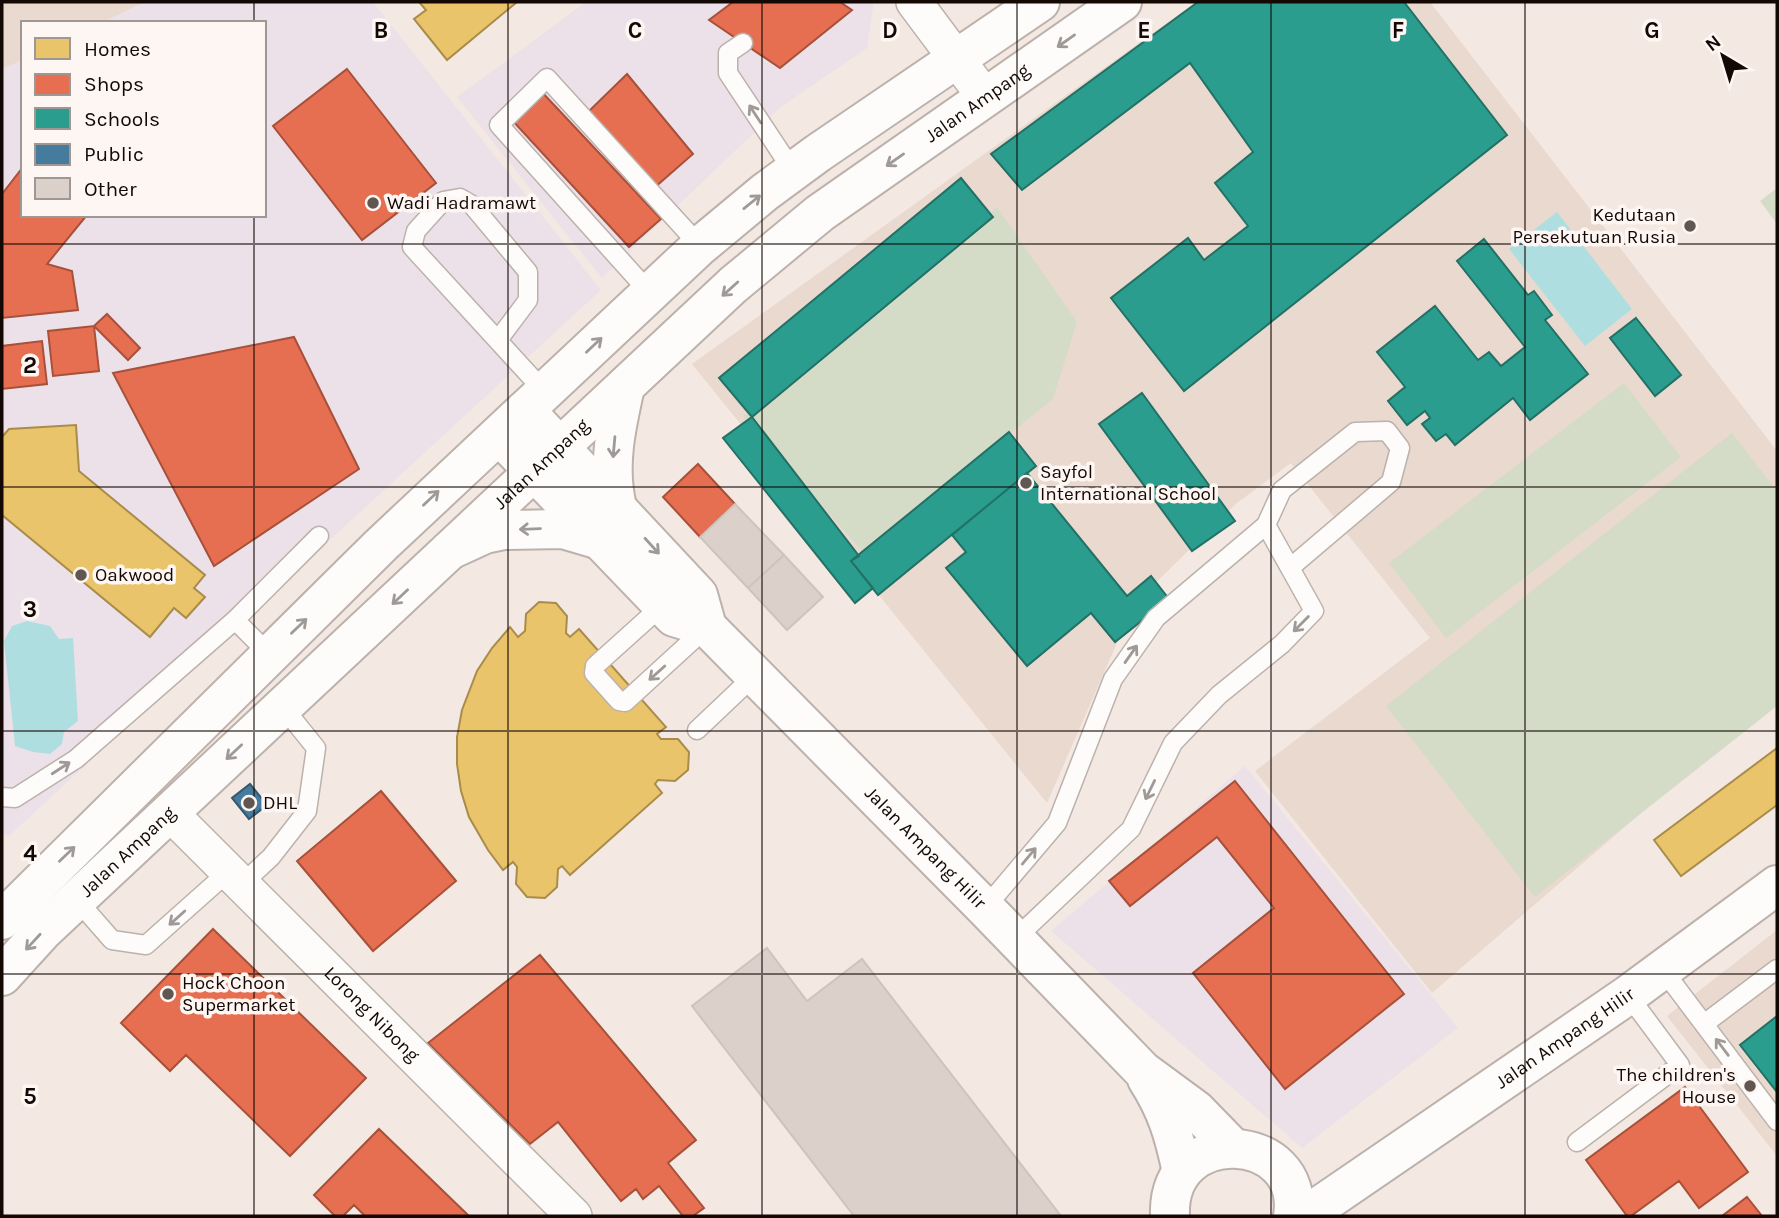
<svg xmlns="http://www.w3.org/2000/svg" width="1779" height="1218" viewBox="0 0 1779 1218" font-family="Karla,sans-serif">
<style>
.commercial{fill:#ede1e9}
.education{fill:#e9d9cf}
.green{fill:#d4dcc8}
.water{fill:#afdee1}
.homes{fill:#e9c46a;stroke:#a98c4b;stroke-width:2}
.shops{fill:#e76f51;stroke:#a7503a;stroke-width:2}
.schools{fill:#2a9d8f;stroke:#237065;stroke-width:2}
.public{fill:#457b9d;stroke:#36586f;stroke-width:2}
.building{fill:#dbd0ca;stroke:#cfc3bd;stroke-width:2}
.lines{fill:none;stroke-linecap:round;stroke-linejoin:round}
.service-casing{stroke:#bcb1ab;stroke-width:21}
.minor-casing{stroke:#bcb1ab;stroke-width:38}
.tertiary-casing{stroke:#bcb1ab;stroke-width:42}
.secondary-casing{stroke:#bcb1ab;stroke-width:42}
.service{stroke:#fdfcfb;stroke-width:18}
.minor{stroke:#fdfcfb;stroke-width:35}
.tertiary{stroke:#fdfcfb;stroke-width:38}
.secondary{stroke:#fdfcfb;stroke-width:38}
.oneway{stroke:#9f9a98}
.grid{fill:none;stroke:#130804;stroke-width:2;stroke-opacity:0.55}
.poi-dot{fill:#625652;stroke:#fdf6f3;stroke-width:2.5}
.labels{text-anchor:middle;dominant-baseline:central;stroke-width:7;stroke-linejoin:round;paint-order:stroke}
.street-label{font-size:19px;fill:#130804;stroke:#fdf6f3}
.poi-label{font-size:19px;fill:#130804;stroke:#fdf6f3;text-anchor:start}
.grid-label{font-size:23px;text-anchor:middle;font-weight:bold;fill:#130804;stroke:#fdf6f3;stroke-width:7;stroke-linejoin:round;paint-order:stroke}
</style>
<rect width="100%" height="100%" fill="#f4e8e2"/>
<path class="commercial" d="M145,2h228l228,288 -592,546 -7,-2v-765l21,-9v155h241v-192h-163z
M586,2h288l-7,46 -86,59 -179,171 -145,-181z
M1245,766l213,262 -156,120 -251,-217z"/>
<path class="education" d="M2,2h143l-44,21h-78v37l-21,9z
M1196,2h234l347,449v245l-345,297 -177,-222 175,-133 -139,-175 -54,40 -103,101 -87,199 -355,-439z
M1777,930v226l-110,-140z"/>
<path class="green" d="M1777,188v36l-17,-23z
M997,207l80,115 -24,77 -190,153 -120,-136z
M1624,383l57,74 -235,181 -57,-75z
M1732,433l45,58v215l-242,191 -149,-191z"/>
<path class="water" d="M1557,212l75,97 -47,37 -76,-97z
M27,621l23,5 9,13 14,-1 5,83 -14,11 -2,12 -12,10 -17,-2 -18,-6 -11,-105 8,-15z"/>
<path class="homes" d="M419,2h98l-70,58 -33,-41 12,-9z
M76,425l3,46 126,104 -11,13 11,9 -19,21 -12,-10 -24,29 -148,-122v-78l7,-8z
M539,602l17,1 11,13 -1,17 4,4 9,-8 87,98 -9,7 4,5h17l11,13 -1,18 -13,11 -17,-1 -3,4 7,9 -92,82 -8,-9 -4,3 -1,18 -12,11 -18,-1 -11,-13 1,-17 -4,-5 -10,8 -15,-20 -19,-33 -8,-26 -4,-27v-27l5,-27 15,-39 15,-23 18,-21 8,10 7,-6 1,-17z
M1777,748v57l-96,71 -27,-36z"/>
<path class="shops" d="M733,2h107l12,8 -72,58 -71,-48z
M347,69l89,114 -74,57 -89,-114z
M627,74l66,80 -39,34 -65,-77z
M540,90l121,129 -32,28 -118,-128z
M23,167v48h64l-40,49 25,7 6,39 -76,8v-124z
M107,314l33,34 -12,12 -34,-34z
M94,326l5,45 -46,5 -5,-45z
M294,337l65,132 -145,97 -101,-193z
M42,341l5,43 -45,5v-43z
M698,464l37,40 -35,33 -37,-40z
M1235,781l169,213 -119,95 -92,-116 81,-65 -57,-71 -87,69 -21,-25z
M381,791l75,90 -83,70 -76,-90z
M213,929l153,149 -76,78 -104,-101 -16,16 -49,-48z
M540,955l156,185 -28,23 36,45 -11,8h-10l-24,-30 -16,13 -7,-10 -15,12 -63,-79 -28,22 -102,-101z
M1685,1087l63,85 -49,36 -20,-27 -48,35h-4l-41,-56z
M379,1129l90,87h-104l-11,-11 -11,11h-8l-21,-21z
M1747,1197l15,19h-40z"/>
<path class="schools" d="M1198,2h206l103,133 -323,256 -73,-93 77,-60 16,22 44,-34 -33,-43 38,-31 -63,-89 -168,127 -31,-36z
M961,178l32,39 -241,200 -33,-39z
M1484,239l44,56 6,-4 18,24 -7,5 43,54 -58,46 -17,-22 -58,47 -9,-11 -10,7 -14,-17 8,-6 -5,-7 -18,14 -19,-24 17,-14 -28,-35 58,-46 43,54 11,-8 12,14 24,-19 -68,-86z
M1636,318l45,57 -26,21 -45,-58z
M1142,393l93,128 -43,30 -93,-127z
M752,417l107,139 -8,5 22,27 -18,15 -132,-165z
M1009,432l27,34 -158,129 -27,-34z
M1027,473l100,123 24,-20 18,23 -54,43 -24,-29 -64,53 -81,-98 20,-16 -14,-17z
M1777,1016v76l-37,-47z"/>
<path class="public" d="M250,784l17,21 -18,14 -17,-21z"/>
<path class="building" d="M735,504l49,51 -36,33 -48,-51z
M784,555l39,42 -36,33 -39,-42z
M767,948l40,53 55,-42 199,257h-207l-162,-210z"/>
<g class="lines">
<g class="service-casing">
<path id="service" d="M743,43l-15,10v20l65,98
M650,293l-151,-168 48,-47 153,168
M498,340l30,-40v-28l-56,-67 -12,-7 -17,3 -27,30 -4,16 132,144
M665,603l-70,63 -1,7 25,28 6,1 82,-75
M235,620l35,35
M697,730l58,-55
M2,797l13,1 61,-39 159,-139 84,-84
M241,885l30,-28 36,-46 9,-63 -33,-41
M77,900l35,40 34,5 82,-73
M985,908l72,-85 56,-144 43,-61 110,-93 16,-35 73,-58 32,-1 13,17 -9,34 -100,85
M1015,939l116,-110 42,-86 46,-48 63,-51 32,-33 -48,-86
M1663,970l114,151
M1704,1024l73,-55
M1577,1142l103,-77 -52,-70"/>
</g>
<g class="minor-casing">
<g id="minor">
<path d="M914,2l71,95"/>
<path id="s1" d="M170,813l404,403"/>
</g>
</g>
<g class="tertiary-casing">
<g id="tertiary">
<path id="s2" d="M525,410l173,185 9,32 278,281 158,163 53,39 36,37"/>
<path d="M499,435l175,182 33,10"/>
<path d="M617,507c-10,-40 -1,-80 8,-120"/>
<path d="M450,550l35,-16 19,-4 59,-1 34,10"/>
<path d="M1147,1079c20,31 27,56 35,93"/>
<path d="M1170,1216c-4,-94 136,-85 123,0"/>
<path id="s3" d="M1305,1216l323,-221 149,-110"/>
</g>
</g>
<g class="secondary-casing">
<g id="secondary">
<path d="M2,920l379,-375 319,-299 65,-54 53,-39 222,-151"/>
<path id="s4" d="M2,976l40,-44 691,-647 87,-72 302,-211"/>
</g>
</g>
<use href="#service" class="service"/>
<use href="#minor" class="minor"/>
<use href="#tertiary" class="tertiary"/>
<use href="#secondary" class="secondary"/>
</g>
<defs><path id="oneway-shaft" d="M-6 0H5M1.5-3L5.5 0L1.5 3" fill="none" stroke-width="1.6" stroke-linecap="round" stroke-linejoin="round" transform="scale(1.75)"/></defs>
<g class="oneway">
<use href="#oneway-shaft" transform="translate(1066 41) rotate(145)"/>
<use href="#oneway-shaft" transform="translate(755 114) rotate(-123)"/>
<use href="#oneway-shaft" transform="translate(895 160) rotate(145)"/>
<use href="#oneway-shaft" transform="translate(752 202) rotate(-39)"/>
<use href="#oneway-shaft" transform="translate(730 289) rotate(138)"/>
<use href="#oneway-shaft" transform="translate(594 345) rotate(-43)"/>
<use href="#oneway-shaft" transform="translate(614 447) rotate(95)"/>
<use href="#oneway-shaft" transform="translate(431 498) rotate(-43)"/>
<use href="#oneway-shaft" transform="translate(530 529) rotate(178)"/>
<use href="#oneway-shaft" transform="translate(652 546) rotate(48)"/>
<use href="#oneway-shaft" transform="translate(400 597) rotate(137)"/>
<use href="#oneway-shaft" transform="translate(1301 624) rotate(135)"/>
<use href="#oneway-shaft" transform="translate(299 626) rotate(-44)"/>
<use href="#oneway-shaft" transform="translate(1131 654) rotate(-55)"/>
<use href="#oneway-shaft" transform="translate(657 673) rotate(138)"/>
<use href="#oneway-shaft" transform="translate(234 752) rotate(137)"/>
<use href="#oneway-shaft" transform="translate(61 768) rotate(-33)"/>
<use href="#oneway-shaft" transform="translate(1150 790) rotate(116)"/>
<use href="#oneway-shaft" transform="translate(67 854) rotate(-44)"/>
<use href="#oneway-shaft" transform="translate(1029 856) rotate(-50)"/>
<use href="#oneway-shaft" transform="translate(177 918) rotate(138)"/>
<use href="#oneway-shaft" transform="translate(33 942) rotate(133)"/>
<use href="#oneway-shaft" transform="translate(1722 1047) rotate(-127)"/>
</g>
<path class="grid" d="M254,2v21M508,2v1214M762,2v1214M1017,2v1214M1271,2v1214M1525,2v1214M254,215v1001M2,244h1775M2,487h1775M2,731h1775M2,974h1775"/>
<g class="poi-dot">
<circle cx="373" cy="203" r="7"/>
<circle cx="1690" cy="226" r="7"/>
<circle cx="1026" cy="483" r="7"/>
<circle cx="81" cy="575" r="7"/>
<circle cx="249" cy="803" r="7"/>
<circle cx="168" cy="994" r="7"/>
<circle cx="1750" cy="1086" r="7"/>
</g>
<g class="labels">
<g class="street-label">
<text stroke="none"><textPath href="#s4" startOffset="1311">Jalan Ampang</textPath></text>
<text stroke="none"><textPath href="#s4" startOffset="744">Jalan Ampang</textPath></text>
<text stroke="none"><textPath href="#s2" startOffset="597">Jalan Ampang Hilir</textPath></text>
<text stroke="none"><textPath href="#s4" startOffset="177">Jalan Ampang</textPath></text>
<text stroke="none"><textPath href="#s1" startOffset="285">Lorong Nibong</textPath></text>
<text stroke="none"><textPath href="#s3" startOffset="315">Jalan Ampang Hilir</textPath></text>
</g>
<g class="poi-label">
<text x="387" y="203">Wadi Hadramawt</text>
<text x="1676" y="215" text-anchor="end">Kedutaan<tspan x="1676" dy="22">Persekutuan Rusia</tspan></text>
<text x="1040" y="472">Sayfol<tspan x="1040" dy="22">International School</tspan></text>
<text x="95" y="575">Oakwood</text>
<text x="263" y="803">DHL</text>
<text x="182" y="983">Hock Choon<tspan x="182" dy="22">Supermarket</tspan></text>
<text x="1736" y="1075" text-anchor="end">The children's<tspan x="1736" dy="22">House</tspan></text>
</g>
</g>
<g class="grid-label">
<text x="381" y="38">B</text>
<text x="635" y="38">C</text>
<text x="890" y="38">D</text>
<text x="1144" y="38">E</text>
<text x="1398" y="38">F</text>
<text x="1652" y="38">G</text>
<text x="30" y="373">2</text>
<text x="30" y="617">3</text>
<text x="30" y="861">4</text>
<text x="30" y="1104">5</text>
</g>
<rect width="1779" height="1218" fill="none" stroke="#130804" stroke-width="7"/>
<rect x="21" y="21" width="245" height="196" fill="#fdf6f3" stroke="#9f9793" stroke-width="2"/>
<rect x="35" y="38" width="35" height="21" fill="#e9c46a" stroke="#9f9793" stroke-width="2"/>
<text x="84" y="56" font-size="21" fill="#130804">Homes</text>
<rect x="35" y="74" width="35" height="21" fill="#e76f51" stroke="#9f9793" stroke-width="2"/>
<text x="84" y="91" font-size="21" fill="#130804">Shops</text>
<rect x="35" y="108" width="35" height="21" fill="#2a9d8f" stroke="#9f9793" stroke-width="2"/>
<text x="84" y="126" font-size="21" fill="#130804">Schools</text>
<rect x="35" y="144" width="35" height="21" fill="#457b9d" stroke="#9f9793" stroke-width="2"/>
<text x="84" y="161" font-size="21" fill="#130804">Public</text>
<rect x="35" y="178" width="35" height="21" fill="#dbd0ca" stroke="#9f9793" stroke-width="2"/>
<text x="84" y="196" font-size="21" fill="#130804">Other</text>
<g transform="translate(1723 56) rotate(322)" stroke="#fdf6f3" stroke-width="5" paint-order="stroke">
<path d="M0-5L12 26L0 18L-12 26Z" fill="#130804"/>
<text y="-10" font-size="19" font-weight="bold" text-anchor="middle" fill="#130804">N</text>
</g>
</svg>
